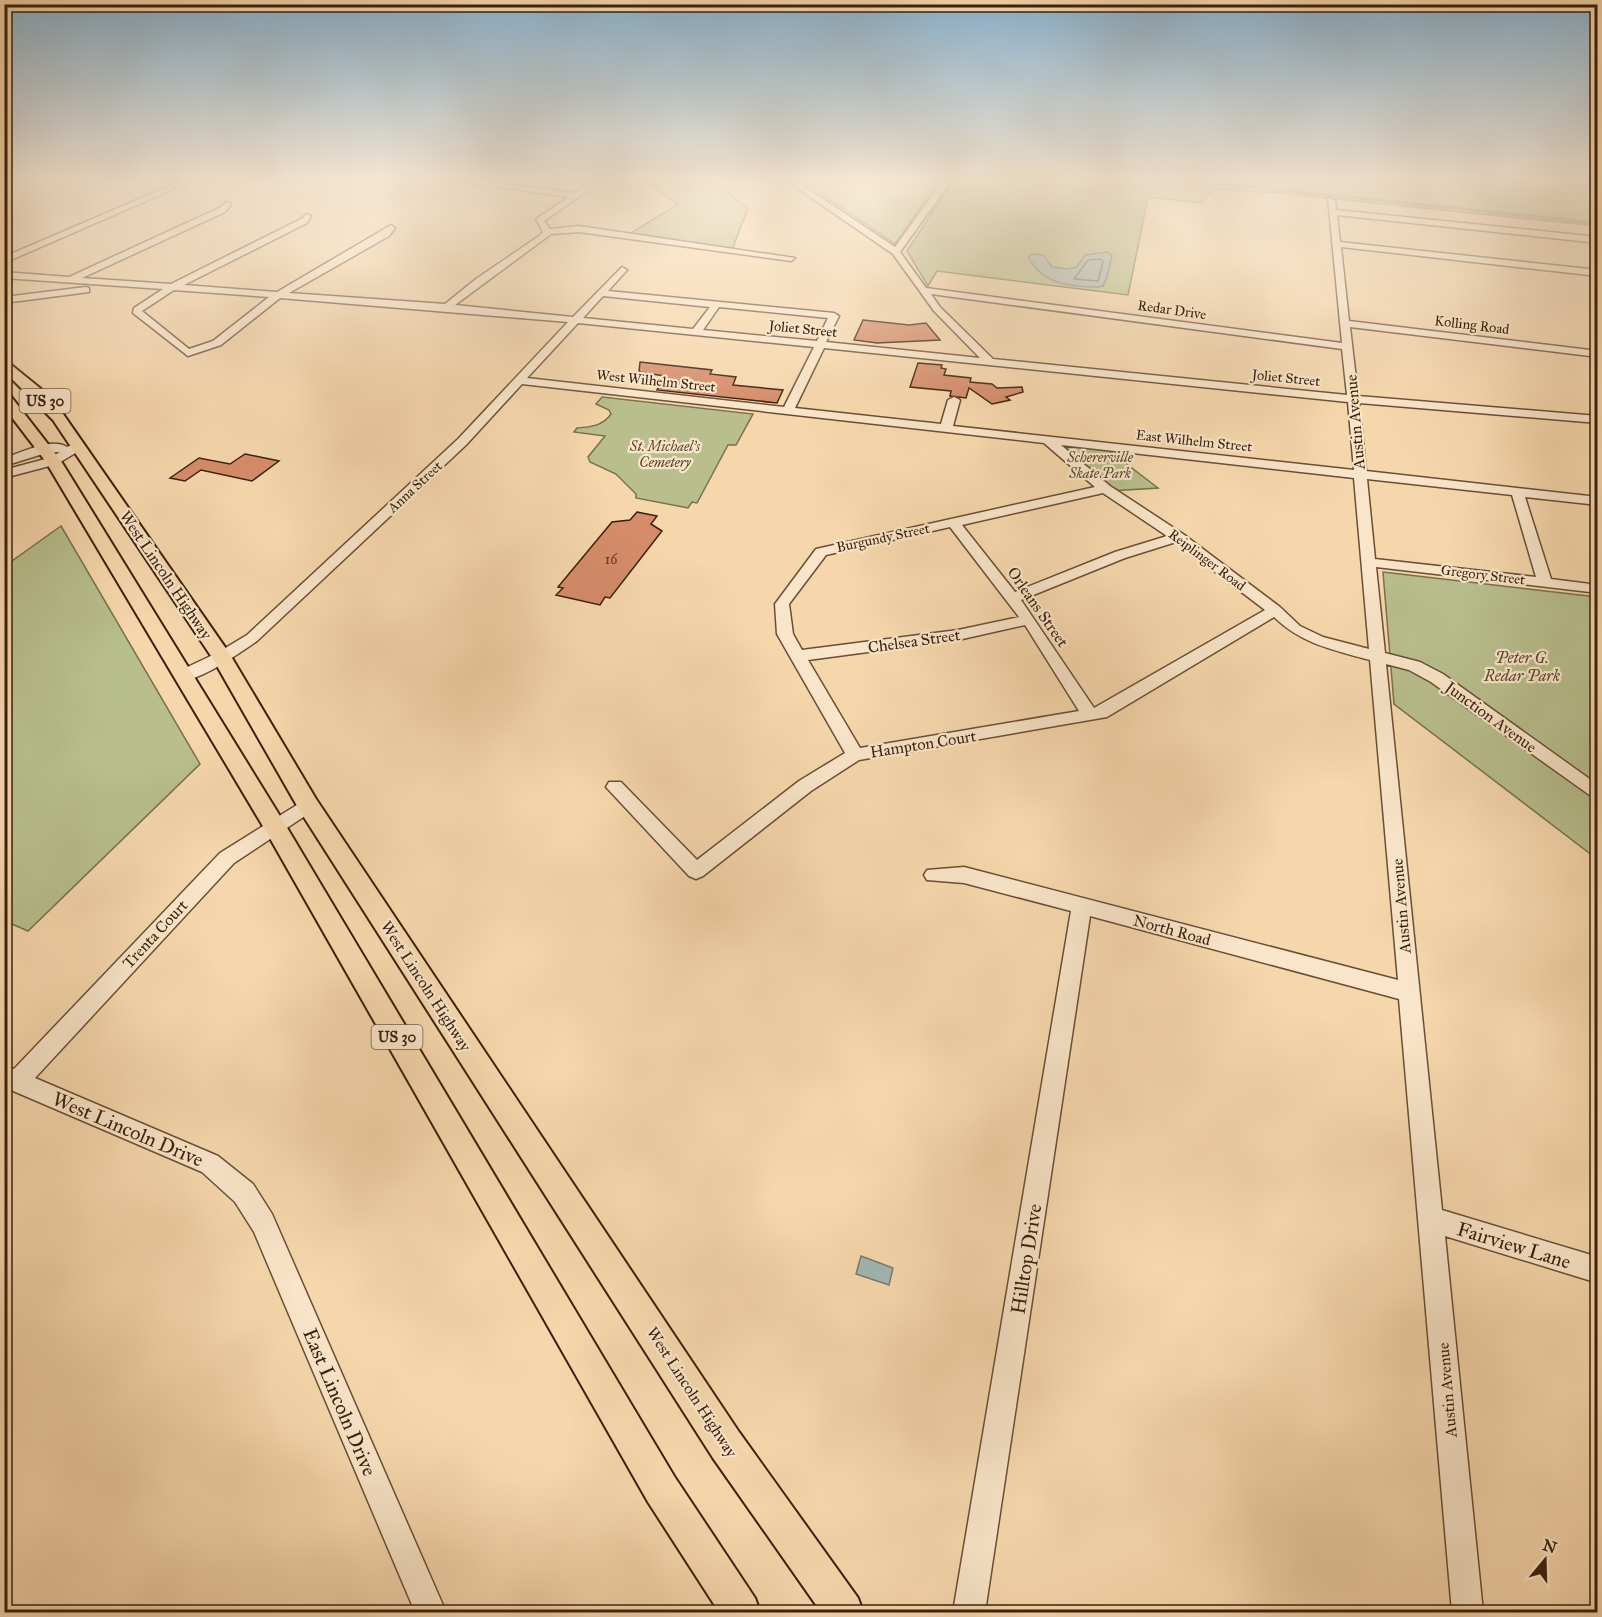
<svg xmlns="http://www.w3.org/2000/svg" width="1602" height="1617" viewBox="0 0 1602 1617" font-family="'IM FELL Great Primer',serif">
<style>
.green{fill:#b8bf8d;stroke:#7a704d;stroke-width:1.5}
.water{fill:#a1b7b4;stroke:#787b71;stroke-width:1.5}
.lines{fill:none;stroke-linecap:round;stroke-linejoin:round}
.shore{stroke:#6e6c60;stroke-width:1.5}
.building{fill:#d68c6a;stroke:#3b200d;stroke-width:1.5}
.minor-casing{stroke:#6a4e35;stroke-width:3}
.major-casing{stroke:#3b200d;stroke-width:4}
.minor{fill:#f9e5c9;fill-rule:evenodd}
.major{fill:#f6d7ac;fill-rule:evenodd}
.labels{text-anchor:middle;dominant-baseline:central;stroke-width:4.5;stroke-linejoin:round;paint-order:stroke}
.far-street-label{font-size:14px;fill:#3b200d;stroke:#f9e5c9}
.far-park-label{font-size:14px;font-style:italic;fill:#5a482d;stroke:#f9e5c9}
.number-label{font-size:14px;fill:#623b24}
.shield{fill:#f9e5c9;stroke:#745b45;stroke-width:1.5}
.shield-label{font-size:15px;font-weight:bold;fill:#3b200d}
.street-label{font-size:16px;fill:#3b200d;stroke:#f9e5c9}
.park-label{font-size:16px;font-style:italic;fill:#5a482d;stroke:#f9e5c9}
.near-street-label{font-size:20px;fill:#3b200d;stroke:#f9e5c9}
</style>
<rect width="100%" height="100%" fill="#f6d7ac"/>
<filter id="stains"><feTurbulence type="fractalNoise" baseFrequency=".00333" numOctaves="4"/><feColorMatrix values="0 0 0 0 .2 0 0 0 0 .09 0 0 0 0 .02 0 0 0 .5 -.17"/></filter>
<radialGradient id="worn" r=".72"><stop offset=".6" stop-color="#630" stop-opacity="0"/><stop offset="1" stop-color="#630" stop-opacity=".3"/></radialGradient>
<path class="green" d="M645,181h68l35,27 -16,42 -101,-17 47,-29z
M803,181h136l-44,63z
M953,181h644v45l-318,-33 -67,-4 -10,14 -54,-6 -20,98 -191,-24 -9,15 -21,-35z
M602,397l151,17 -17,31h-8l-31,58 -5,-1 -4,6 -52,-10v-4l-20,-20 -26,-12 -2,-5 17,-21 -31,-4 3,-4c13,-1 26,-2 34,-14l-2,-4 -13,-6z
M1048,440l55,6 55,42 -49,3z
M61,526l139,238 -172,167 -23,-10v-355z
M1383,572l214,25v262l-203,-155z"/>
<path class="water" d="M1219,183l359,37 19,4 -379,-40z
M1108,252l4,4c-3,10 -4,22 -9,30l-5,1c-29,0 -55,-3 -70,-30l4,-3 11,1 9,12 15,2 10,-2 8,-12z
M861,1256l32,12 -4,17 -33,-11z"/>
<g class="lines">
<path class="shore" d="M1101,259l2,3 -5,19 -24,-2 14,-19z"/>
</g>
<path class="building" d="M863,320l46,5 17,-2 14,17 -63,3 -23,-3z
M640,362l72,8 -2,4 26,3 -3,8 50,5 -6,13 -120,-13 8,-14 -26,-4z
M918,363l24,2 -1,3 5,1 -2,6 27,3 -1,4 22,2 5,4 25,-1 1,5 -17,5 4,3 -18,4 -23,-16 -3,10 -16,-2 1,-5 -41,-4z
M245,454l34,7 -27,20 -51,-11 -16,11 -15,-3 29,-20 31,6z
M637,512l20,4 -6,8 11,7 -52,67 -5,-1 -5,8 -44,-10 7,-7 -5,-1 54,-65 18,-2z"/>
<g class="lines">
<g class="minor-casing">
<path id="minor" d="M181,181h11l-188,82v-6z
M458,181h24l93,12 17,-12h9l-57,40 6,8 29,-3 216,32 -4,3 -212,-29 -28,2 -96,71 118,12 49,-50 5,3 -19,21 226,22 5,3 -13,26 154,16 -46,-47 -41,-57 -106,-73h9l99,66 48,-66h8l-51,71 26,36 416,55 -14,-145 7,2 1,10 262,27v6l-261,-28 3,27 258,28v6l-257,-29 8,74 249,30v6l-248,-30 8,69 240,20v7l-239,-20 7,68 232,26v8l-73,-8 26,82 47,6v8l-222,-26 9,86 35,9 23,12 155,111v16l-167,-119 -22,-12 -23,-6 56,546 156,47v26l-153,-47 38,376h-31l-53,-613 -309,-83 -105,696h-32l118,-701 -107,-28 -37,-3 -3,-5 3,-5 37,-3 434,113 -28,-320c-37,-10 -68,-16 -96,-43l-167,100 -248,43 -48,31 -108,85 -7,3 -7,-3 -83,-89 3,-5h12l76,78 102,-79 46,-28 -68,-119 -2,-30 41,-55 279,-62 -51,-44 -522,-59 -56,61 -209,196c-16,11 -62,44 -80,39l-2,-4 2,-4 40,-19 30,-18 211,-196 110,-117 -288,-24 -59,47 -33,11 -55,-43 1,-5 29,-19 -159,-11v-6l65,5 150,-69 8,-6 4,2 -6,8 -143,66 89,6 130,-65 6,-5 4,2 -4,7 -123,62 93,7 114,-67 4,3 -6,8 -100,57 156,11 31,-25 63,-43 4,-4 -7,-13 33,-22zM174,290l95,7 -56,44 -24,8 -47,-38zM931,294l411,55 5,46 -354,-36 -53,-52zM603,296l107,11 -17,22 -110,-11zM719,307l109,11 -11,23 -114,-11zM578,323l236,24 -30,60 -257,-29zM824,348l524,54 6,68 -401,-44 7,-26 -6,-3 -6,3 -7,24 -146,-16zM1061,445l293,33 15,171 -46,-12 -23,-11 -20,-19 -97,-73 -73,-48zM1367,479l145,16 24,82 -161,-18zM1103,493l64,43 -52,16 -100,40 -53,-67zM950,527l69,90 -61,13 -156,20 -9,-16 -4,-30 37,-49zM1176,542l89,68 -171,98 -73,-108 104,-42zM1025,625l54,86 -219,37 -52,-88 150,-20z
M86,287l3,1v4l-85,11v-6z
M78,442l6,4 -2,3 -25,15 -53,14v-8l45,-12 11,-6 -14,1 -42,13v-8c17,-5 47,-21 63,-11z
M308,798l6,2 3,5 -3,5 -80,53 -199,215 183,78 35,28 19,30 174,398h-31l-161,-380 -19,-30 -33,-30 -198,-85v-21l10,3 206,-216z"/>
</g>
<g class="major-casing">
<path id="major" d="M4,359l37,30 22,25 166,239 87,146 423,633 119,166 5,14h-42l-108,-154 -413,-647 -87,-152 -160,-239 -49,-49z
M4,393l5,1 52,67 222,360 391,655 81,122 5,14h-41l-71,-110 -381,-669 -221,-371 -42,-55z"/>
</g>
<use href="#minor" class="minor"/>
<use href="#major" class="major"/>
</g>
<linearGradient id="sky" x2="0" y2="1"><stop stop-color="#8bb5d3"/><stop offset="0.44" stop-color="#fbedda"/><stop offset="1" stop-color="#fbedda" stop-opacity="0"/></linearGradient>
<rect width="1602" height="407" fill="url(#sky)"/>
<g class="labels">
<g class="far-street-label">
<text transform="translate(1172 310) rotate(8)">Redar Drive</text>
<text transform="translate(1472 325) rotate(7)">Kolling Road</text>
<text transform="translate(803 329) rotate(6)">Joliet Street</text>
<text transform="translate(1286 378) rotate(6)">Joliet Street</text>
<text transform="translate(656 381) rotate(6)">West Wilhelm Street</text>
<text transform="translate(1194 441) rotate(6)">East Wilhelm Street</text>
<text transform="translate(415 487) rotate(-43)">Anna Street</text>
<text transform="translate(883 538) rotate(-12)">Burgundy Street</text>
<text transform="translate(1207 560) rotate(37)">Reiplinger Road</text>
<text transform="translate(1483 575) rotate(7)">Gregory Street</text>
</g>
<g class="far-park-label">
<text x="665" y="446">St. Michael's<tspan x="665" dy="16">Cemetery</tspan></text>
<text x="1100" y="457">Schererville<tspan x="1100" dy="16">Skate Park</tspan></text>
</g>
<g class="number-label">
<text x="611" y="559">16</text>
</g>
<g class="shield">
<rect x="19.5" y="389" width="51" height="24" rx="4.5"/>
<rect x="371.5" y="1025" width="51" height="24" rx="4.5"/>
</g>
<g class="shield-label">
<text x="45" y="401">US 30</text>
<text x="397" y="1037">US 30</text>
</g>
<g class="street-label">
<text transform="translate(1355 422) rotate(-95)">Austin Avenue</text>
<text transform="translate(166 575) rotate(56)">West Lincoln Highway</text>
<text transform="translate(1038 607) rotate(55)">Orleans Street</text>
<text transform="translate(914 641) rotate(-8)">Chelsea Street</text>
<text transform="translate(1491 717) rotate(36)">Junction Avenue</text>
<text transform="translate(923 744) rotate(-9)">Hampton Court</text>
<text transform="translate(1401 906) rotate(-95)">Austin Avenue</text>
<text transform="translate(1172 930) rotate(15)">North Road</text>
<text transform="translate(155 934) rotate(-47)">Trenta Court</text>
<text transform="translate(426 986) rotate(57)">West Lincoln Highway</text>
<text transform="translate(1447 1390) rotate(-95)">Austin Avenue</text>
<text transform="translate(692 1392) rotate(57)">West Lincoln Highway</text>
</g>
<g class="park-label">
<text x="1522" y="657">Peter G.<tspan x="1522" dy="18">Redar Park</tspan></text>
</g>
<g class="near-street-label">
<text transform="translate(128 1129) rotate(23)">West Lincoln Drive</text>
<text transform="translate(1514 1245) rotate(17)">Fairview Lane</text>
<text transform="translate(1026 1259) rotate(-81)">Hilltop Drive</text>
<text transform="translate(340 1402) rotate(67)">East Lincoln Drive</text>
</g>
</g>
<rect width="1602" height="1617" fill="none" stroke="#f6d7ac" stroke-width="24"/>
<rect x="6" y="6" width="1590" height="1605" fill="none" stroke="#3b200d" stroke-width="3"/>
<rect x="12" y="12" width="1578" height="1593" fill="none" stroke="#3b200d" stroke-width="1.5"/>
<g transform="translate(1545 1560) rotate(19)" stroke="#f9e5c9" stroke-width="4.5" paint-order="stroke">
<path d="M0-4.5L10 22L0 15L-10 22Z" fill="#3b200d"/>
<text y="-9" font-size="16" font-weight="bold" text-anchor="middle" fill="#3b200d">N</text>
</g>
<rect width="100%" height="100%" filter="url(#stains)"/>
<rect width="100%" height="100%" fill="url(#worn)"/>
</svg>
